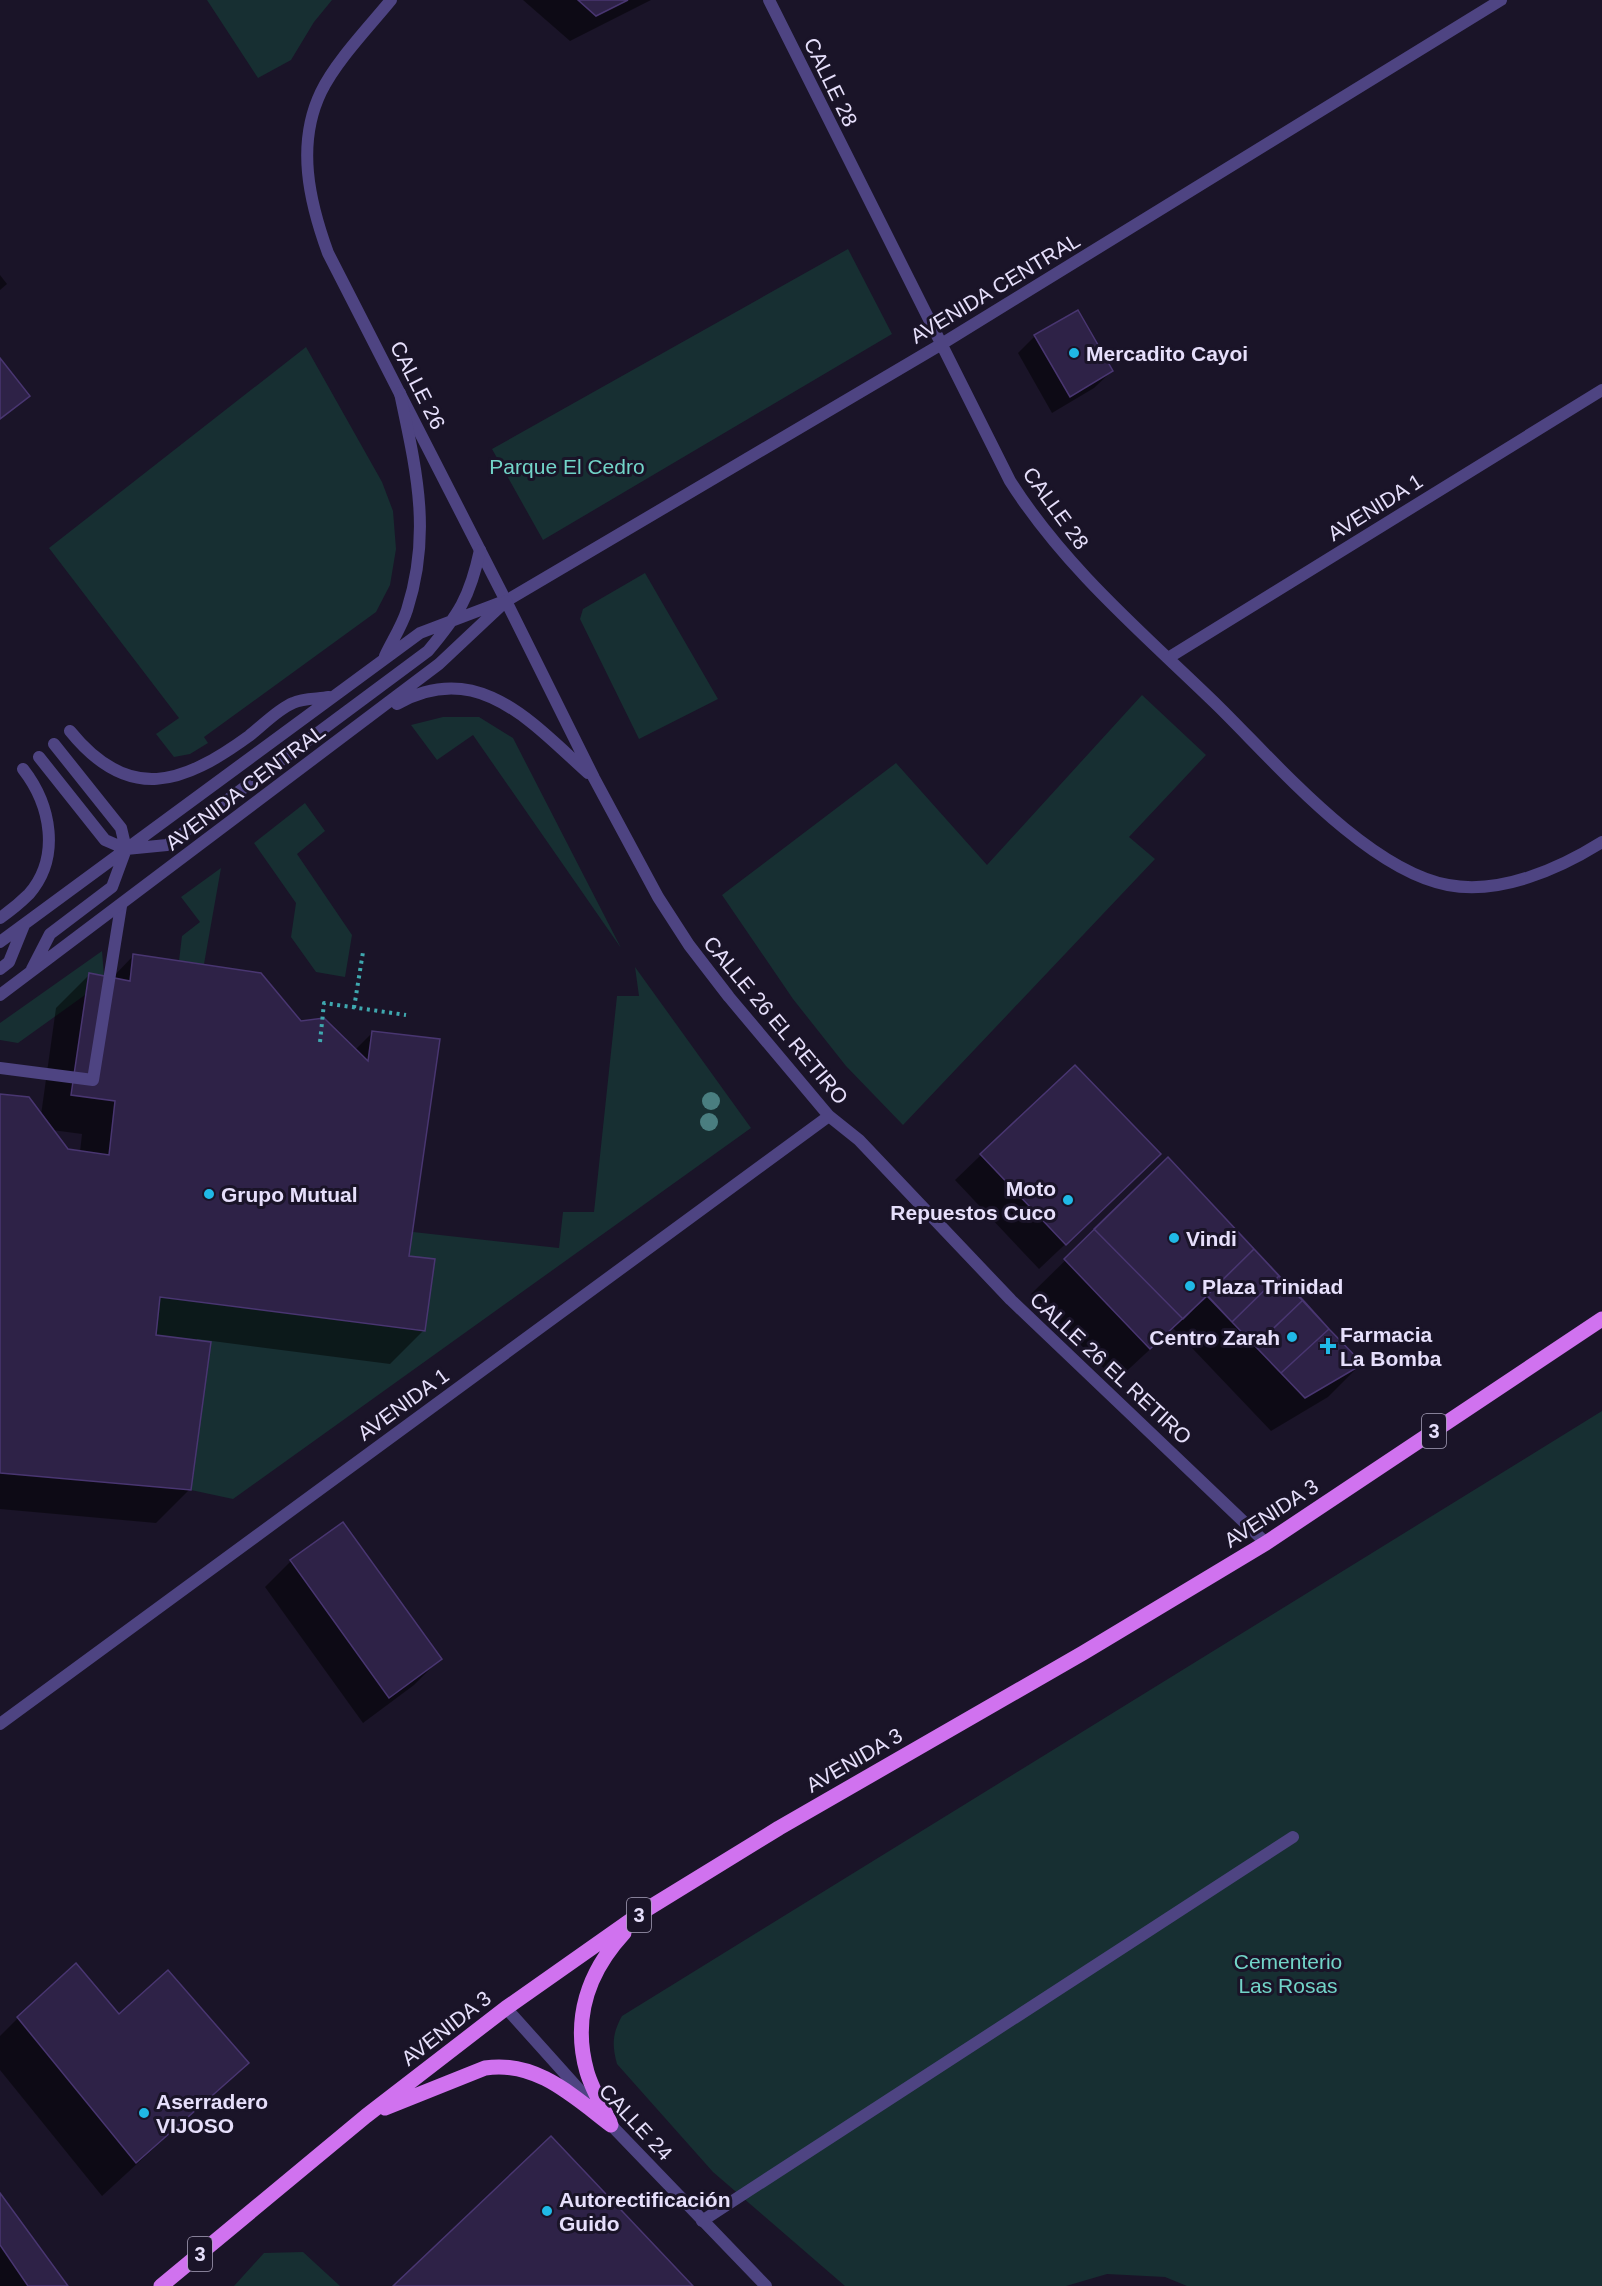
<svg xmlns="http://www.w3.org/2000/svg" width="1602" height="2286" viewBox="0 0 1602 2286" font-family="Helvetica,sans-serif">
<style>
.green{fill:#172f32}
.shadow{fill:#0007;fill-rule:evenodd}
.building{fill:#2e2247;stroke:#493671;stroke-width:1.5}
.lines{fill:none;stroke-linecap:round;stroke-linejoin:round}
.path{stroke:#3fa8af;stroke-width:4;stroke-dasharray:3 4.5;stroke-linecap:butt}
.service{stroke:#4e4482;stroke-width:12}
.minor{stroke:#4e4482;stroke-width:12}
.tertiary{stroke:#4e4482;stroke-width:12}
.primary{stroke:#d072ef;stroke-width:15}
.tree{fill:#4a7e80}
.poi-dot{fill:#20b9e6;stroke:#1a1428;stroke-width:2}
.labels{text-anchor:middle;dominant-baseline:central;stroke-width:6;stroke-linejoin:round;paint-order:stroke}
.shield{fill:#1a1428;stroke:#a9a2bc;stroke-width:1.5}
.shield-label{font-size:20px;font-weight:bold;fill:#e6dffb}
.street-label{font-size:21px;fill:#e6dffb;stroke:#1a1428}
.poi-label{font-size:21px;font-weight:bold;fill:#e6dffb;stroke:#1a1428;text-anchor:start}
.park-label{font-size:21px;fill:#72d4c8;stroke:#1a1428}
</style>
<rect width="100%" height="100%" fill="#1a1428"/>
<path class="green" d="M207,0h125l-18,22 -23,38 -33,18z
M848,249l44,85 -349,206 -51,-91z
M306,347l76,135 11,29 3,38 -6,36 -14,27 -172,125 4,6 -18,11 -16,3 -18,-23 23,-16 -130,-170z
M645,573l73,126 -79,40 -59,-120 3,-10z
M1142,695l64,60 -77,82 26,22 -252,266 -57,-59 -53,-67 -71,-104 174,-132 91,102z
M443,717h36l34,21 108,210 -148,-213 -36,25 -26,-35z
M305,803l20,28 -28,23 55,81 -7,42 -29,-5 -25,-35 5,-34 -42,-60z
M221,868l-17,96 -25,-3 3,-25 18,-14 -19,-25z
M102,951l2,25 -15,-3 -4,22 -67,48 -18,-3v-17z
M635,967l116,161 -518,371 -42,-9 20,-147 -55,-8 4,-38 265,34 9,-72 -25,-3 4,-24 146,16 4,-36h31l23,-216h22z
M1602,1411v875h-415l-22,-9 -58,-3 -41,12h-221l-132,-114 -96,-108c-5,-19 -5,-30 5,-48z
M303,2252l37,34h-106l30,-33z"/>
<path class="shadow" d="M523,0h128l-81,41z
M0,275l7,9 -7,6z
M1035,336l77,35 -18,17 -42,25 -34,-60z
M134,955l167,67 54,28 18,-18 35,225 16,73 -34,34 -193,-25 -8,151 -33,33 -156,-14v-413l41,19 15,-107 33,-33 22,4zM52,1130l30,4 -2,18 -13,-2z
M981,1155l152,25 -94,89 -84,-89z
M1168,1160l193,204 -33,33 -57,34 -98,-103 -57,53 -85,-87z
M291,1561l149,98 -26,26 -51,38 -98,-136z
M118,2017l129,46 -145,133 -102,-126v-34l18,-18z
M0,2196l66,90h-66z"/>
<path class="building" d="M578,0h50l-32,16z
M1078,310l35,61 -43,26 -36,-62z
M0,358l30,38 -30,23z
M133,954l128,19 40,48 23,-3 44,43 4,-30 68,8 -31,217 26,3 -10,72 -265,-34 -4,38 55,7 -20,148 -191,-17v-379l29,3 39,52 41,6 6,-54 -44,-6 18,-122 41,8z
M1075,1065l86,89 -95,91 -86,-91z
M1168,1157l161,172 34,35 -58,34 -98,-102 -57,53 -86,-90z
M1168,1157l86,92 -71,70 -89,-90z
M1254,1249l25,27 -47,46 -25,-27z
M1279,1276l24,24 -48,46 -23,-24z
M1303,1300l26,29 -48,44 -26,-27z
M1329,1329l34,35 -58,34 -24,-25z
M343,1522l99,137 -53,39 -99,-138z
M76,1963l43,51 49,-44 81,93 -113,100 -119,-146z
M551,2136l142,150h-300z
M0,2193l68,93h-40l-28,-41z"/>
<g class="lines">
<path class="path" d="M354,1008l9,-56
M320,1042l4,-39 82,12"/>
<path class="service" d="M0,1068l93,12 28,-174
M702,2221l591,-384"/>
<path class="minor" d="M391,0c-22,27 -55,61 -70,92 -25,52 -12,109 7,161l178,348 434,-256 561,-345
M769,0l241,481c56,88 134,153 208,225 58,57 149,164 230,179 52,10 111,-16 154,-43
M1168,658l434,-268
M506,2008l105,117 155,161"/>
<path class="tertiary" d="M506,601l88,177 64,119 31,48 40,52 100,119 30,24 152,160 255,243
M385,656c7,-15 17,-30 22,-46 25,-77 9,-141 -7,-217
M397,704c81,-46 135,19 191,69
M70,731c59,73 113,53 179,5 13,-10 29,-27 44,-33 10,-5 25,-4 36,-6
M39,757l66,83 21,9 41,-4 261,-194c31,-37 42,-54 52,-101
M0,918c10,-7 20,-15 29,-24 32,-37 22,-89 -6,-125
M0,942l420,-309 79,-30
M0,969l9,-7 15,-37
M32,969l18,-35 62,-47 14,-38 -5,-21 -67,-84
M0,995l439,-331 67,-63
M0,1724l829,-608"/>
<path class="primary" d="M385,2108l100,-40c51,-8 88,28 126,57
M610,2122c-8,-16 -18,-33 -23,-50 -15,-53 1,-100 37,-139
M161,2286l205,-170 140,-108 138,-97 135,-83 304,-175 183,-110 336,-224"/>
</g>
<g class="tree">
<circle cx="711" cy="1101" r="9"/>
<circle cx="709" cy="1122" r="9"/>
</g>
<g class="poi-dot">
<circle cx="1074" cy="353" r="6"/>
<circle cx="209" cy="1194" r="6"/>
<circle cx="1068" cy="1200" r="6"/>
<circle cx="1174" cy="1238" r="6"/>
<circle cx="1190" cy="1286" r="6"/>
<circle cx="1292" cy="1337" r="6"/>
<path d="M1325 1337h6v6h6v6h-6v6h-6v-6h-6v-6h6z"/>
<circle cx="144" cy="2113" r="6"/>
<circle cx="547" cy="2211" r="6"/>
</g>
<g class="labels">
<g class="shield">
<rect x="1422" y="1414" width="24" height="34" rx="4.5"/>
<rect x="627" y="1898" width="24" height="34" rx="4.5"/>
<rect x="188" y="2237" width="24" height="34" rx="4.5"/>
</g>
<g class="shield-label">
<text x="1434" y="1431">3</text>
<text x="639" y="1915">3</text>
<text x="200" y="2254">3</text>
</g>
<g class="street-label">
<text transform="translate(831 82) rotate(64)">CALLE 28</text>
<text transform="translate(995 288) rotate(-31)">AVENIDA CENTRAL</text>
<text transform="translate(418 385) rotate(63)">CALLE 26</text>
<text transform="translate(1375 507) rotate(-32)">AVENIDA 1</text>
<text transform="translate(1056 508) rotate(54)">CALLE 28</text>
<text transform="translate(245 787) rotate(-37)">AVENIDA CENTRAL</text>
<text transform="translate(776 1020) rotate(50)">CALLE 26 EL RETIRO</text>
<text transform="translate(1111 1368) rotate(43)">CALLE 26 EL RETIRO</text>
<text transform="translate(403 1404) rotate(-36)">AVENIDA 1</text>
<text transform="translate(1271 1513) rotate(-33)">AVENIDA 3</text>
<text transform="translate(854 1760) rotate(-30)">AVENIDA 3</text>
<text transform="translate(446 2028) rotate(-38)">AVENIDA 3</text>
<text transform="translate(636 2122) rotate(47)">CALLE 24</text>
</g>
<g class="poi-label">
<text x="1086" y="353">Mercadito Cayoi</text>
<text x="1056" y="1188" text-anchor="end">Moto<tspan x="1056" dy="24">Repuestos Cuco</tspan></text>
<text x="221" y="1194">Grupo Mutual</text>
<text x="1186" y="1238">Vindi</text>
<text x="1202" y="1286">Plaza Trinidad</text>
<text x="1340" y="1334">Farmacia<tspan x="1340" dy="24">La Bomba</tspan></text>
<text x="1280" y="1337" text-anchor="end">Centro Zarah</text>
<text x="156" y="2101">Aserradero<tspan x="156" dy="24">VIJOSO</tspan></text>
<text x="559" y="2199">Autorectificación<tspan x="559" dy="24">Guido</tspan></text>
</g>
<g class="park-label">
<text x="567" y="466">Parque El Cedro</text>
<text x="1288" y="1961">Cementerio<tspan x="1288" dy="24">Las Rosas</tspan></text>
</g>
</g>
</svg>
